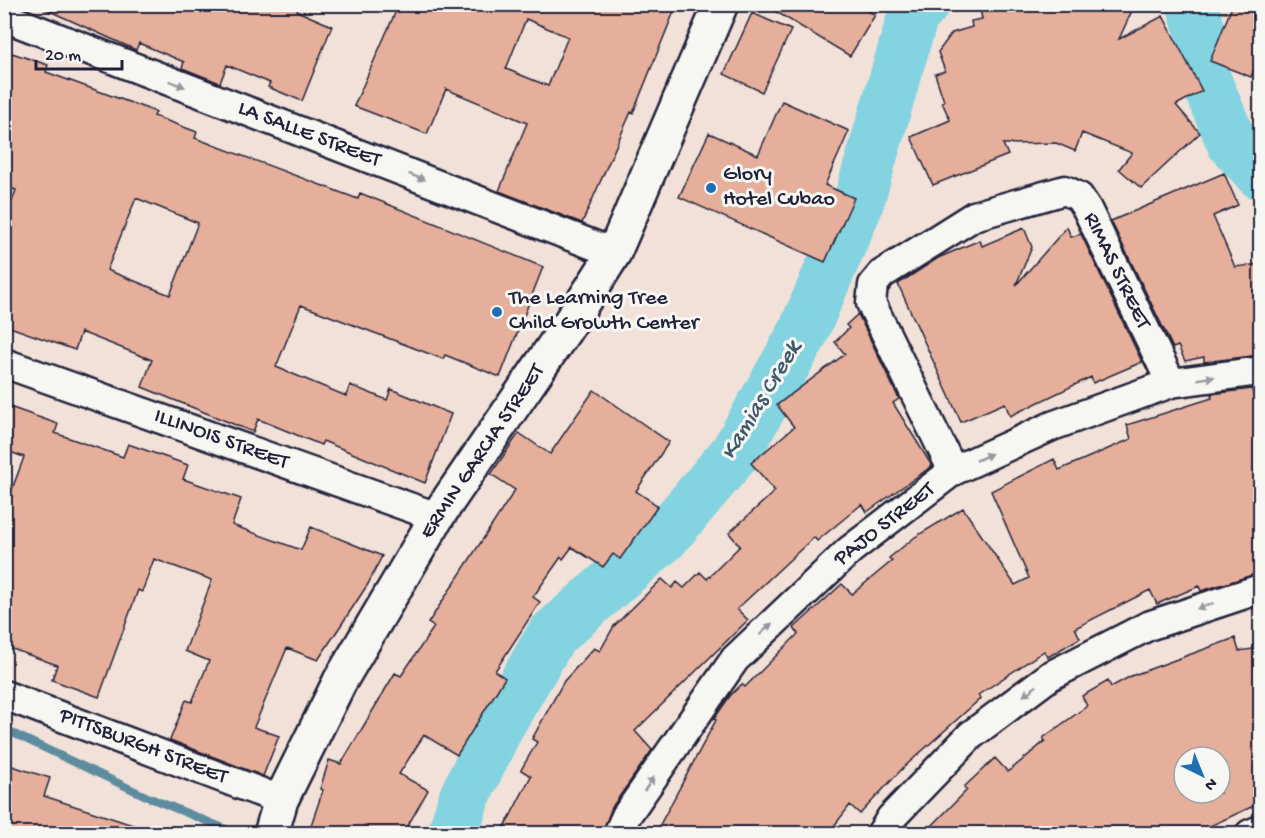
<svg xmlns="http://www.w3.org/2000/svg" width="1265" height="838" viewBox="0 0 1265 838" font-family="'Gochi Hand',sans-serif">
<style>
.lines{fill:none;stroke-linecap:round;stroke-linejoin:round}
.stream{stroke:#5c8c9e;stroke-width:8}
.river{stroke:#83d3e0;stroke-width:51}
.building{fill:#e6af9b;stroke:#22223b;stroke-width:1.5;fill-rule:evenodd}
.street-casing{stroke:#22223b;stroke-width:33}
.secondary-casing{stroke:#22223b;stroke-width:38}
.street{stroke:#f6f6f2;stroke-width:28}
.secondary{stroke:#f6f6f2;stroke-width:33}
.oneway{fill:#9797a0}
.poi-dot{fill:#1f6fb2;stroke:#f6f6f2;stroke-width:2}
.labels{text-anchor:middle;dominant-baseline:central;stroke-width:6;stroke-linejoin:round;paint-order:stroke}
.street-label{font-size:22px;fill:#22223b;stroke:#f6f6f2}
.poi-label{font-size:22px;fill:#22223b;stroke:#f6f6f2;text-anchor:start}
.water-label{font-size:24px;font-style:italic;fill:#3f576d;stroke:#f6f6f2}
</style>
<rect width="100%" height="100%" fill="#f1e1d8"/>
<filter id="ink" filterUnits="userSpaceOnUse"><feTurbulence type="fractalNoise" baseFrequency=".0167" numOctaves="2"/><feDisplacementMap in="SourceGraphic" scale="12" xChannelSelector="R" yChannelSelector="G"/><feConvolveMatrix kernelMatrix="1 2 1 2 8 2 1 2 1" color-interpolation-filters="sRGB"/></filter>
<g filter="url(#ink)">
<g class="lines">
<path class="stream" d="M4,729l146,69 88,36"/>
<path class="river" d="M1192,4l11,36v33l29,70 28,31
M453,834l11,-36 35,-73 53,-90 113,-99 70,-83 66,-116 56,-130 56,-191 11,-12"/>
</g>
<path class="building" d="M34,4h265l-2,7 35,15 -30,75 -34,-14 2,-4 -43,-18 -7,18 -38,-15 2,-6 -45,-19 -3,7z
M399,4h278l-44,109 -2,-1 -49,111 -83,-32 28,-68 -81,-34 -19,45 -73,-28zM526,19l42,18 -20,49 -42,-17z
M763,4h94l18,11 -25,41z
M979,4h156l-16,35 44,-23 39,75 -26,14 24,28 -59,55 -22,-19 13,-16 -50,-20 -7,18 -19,-8 -53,1 5,11 -75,30 -22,-48 39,-17 -8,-18 2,-1 -9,-27 10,-3 -7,-19 14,-19 20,-6 -1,-6 11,-2z
M1233,4h27v49l-9,24 -41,-16z
M752,13l39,17 -29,62 -38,-18z
M12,53l36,12 -2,7 110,40 -2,4 43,16 -2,6 163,61 2,-6 183,74 -43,110 -55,-22 -2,4 -142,-54 -25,62 70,29 4,-11 37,15 4,-11 60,25 -26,69 -102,-42 -2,4 -63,-26 -5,13 -111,-45 10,-27 -71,-28 -6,18 -71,-25v-101l12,-34 -12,-4v-112zM136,198l62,25 -28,72 -63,-25z
M782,101l67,30 -24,54 29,13 -29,64 -146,-65 30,-64 49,22z
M1224,173l14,32 -25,11 22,51 25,-3v91l-56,7v-5l-19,4 -7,-15 -5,2 -62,-127z
M1067,227l4,10 10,-3 61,128 -49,21 -2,-6 -81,39 -5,-13 -44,19 -63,-138 40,-26 42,-18 2,6 42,-18 8,19 -16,38z
M858,314l41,85 -6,4 39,63 -65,46 -5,-8 -45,37 -3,-4 -77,72 11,11 -113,111 17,19 -40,57 -10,27h-101l30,-58 -10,-6 16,-28 -5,-3 32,-58 30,-33 6,3 14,-25 48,-47 10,9 5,-6 7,6 16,-16 7,7 33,-33 -11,-13 46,-42 -24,-28 43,-36 -17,-22 68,-51 -10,-12 14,-14 -3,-3z
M1252,389l8,43v141l-59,18 -2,-5 -42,18 -7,-14 -75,38 5,10 -32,19 -4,-6 -66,44 3,3 -78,70 -43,46 -10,-9 -22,29h-173l61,-114 -2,-1 16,-23 12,-12 3,3 53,-53 -4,-6 48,-44 10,10 40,-33 -3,-3 26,-21 48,-29 52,77 14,-7 -38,-87 63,-32 5,11 72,-31 -4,-14 85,-27 -1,-4z
M594,390l75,52 -33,49 22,15 -38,53 -7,-5 -10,13 -31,-20 -9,12 -2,-2 -28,40 7,5 -45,69 10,7 -48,77 -33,-20 -25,39 29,16 -25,44h-95l15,-44 -3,-1 9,-29 12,4 54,-91 6,3 33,-49 -6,-4 87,-133 -24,-16 28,-41 31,21z
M4,405l54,19 -3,9 68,24 5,-13 60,21 -5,14 58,20 -9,26 69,25 10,-23 71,29 -14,28 -50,76 -31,-12 -33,79 25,9 -16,40 -93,-36 16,-40 6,2 17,-41 -24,-10 27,-71 -58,-21 -12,33 -4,-2 -39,107 -47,-17 5,-15 -53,-19v-135l20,-54 -20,-7z
M1235,638l4,13 21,-3v155l-67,31h-269l43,-44 -3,-3 31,-29 13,14 37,-31 -2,-3 44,-32 -5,-10 26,-15 3,6 20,-11zM1184,757h36v36h-36z
M12,766l38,12 -6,18 101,33 -1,5h-140v-44z"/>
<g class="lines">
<g class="street-casing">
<path id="street" d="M4,17l610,236
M4,363l433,154
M953,471l-82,-168 2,-18 9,-11 92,-58 91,-26 14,7 8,12 84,174
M4,695l277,105
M618,834l8,-18 109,-157 115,-109 103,-79 99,-45 119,-43 89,-12
M881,834l10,-16 80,-83 79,-59 98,-50 112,-37
M1250,834l10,-4"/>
</g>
<g class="secondary-casing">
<path id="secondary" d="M271,834l10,-34 59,-119 97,-164 132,-193 45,-71 107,-249"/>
</g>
<use href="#street" class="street"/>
<use href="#secondary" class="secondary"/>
</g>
<defs><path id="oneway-solid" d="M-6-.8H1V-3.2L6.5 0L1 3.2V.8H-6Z" transform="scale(1.5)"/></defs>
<g class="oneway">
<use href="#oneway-solid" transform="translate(177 84) rotate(21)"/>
<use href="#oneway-solid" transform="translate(417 177) rotate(21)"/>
<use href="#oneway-solid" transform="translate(1206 378) rotate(-8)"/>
<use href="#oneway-solid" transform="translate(984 457) rotate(-25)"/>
<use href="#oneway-solid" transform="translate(1205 606) rotate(161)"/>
<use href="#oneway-solid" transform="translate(766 629) rotate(-44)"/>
<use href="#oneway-solid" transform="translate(1030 691) rotate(143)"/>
<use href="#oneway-solid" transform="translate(649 784) rotate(-55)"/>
</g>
</g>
<g class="poi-dot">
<circle cx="711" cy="188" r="6"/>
<circle cx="497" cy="312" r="6"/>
</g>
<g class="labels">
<g class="street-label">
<text transform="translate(309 135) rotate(21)">LA SALLE STREET</text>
<text transform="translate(1116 271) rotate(64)">RIMAS STREET</text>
<text transform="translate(221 440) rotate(20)">ILLINOIS STREET</text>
<text transform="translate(483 452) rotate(-56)">ERMIN GARCIA STREET</text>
<text transform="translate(885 525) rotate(-38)">PAJO STREET</text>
<text transform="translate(143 747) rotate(21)">PITTSBURGH STREET</text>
</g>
<g class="poi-label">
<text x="723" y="175">Glory<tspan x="723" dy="25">Hotel Cubao</tspan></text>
<text x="509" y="299">The Learning Tree<tspan x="509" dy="25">Child Growth Center</tspan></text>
</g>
<g class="water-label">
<text transform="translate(762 401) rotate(-59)">Kamias Creek</text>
</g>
</g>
<rect width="1265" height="838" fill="none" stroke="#f6f6f2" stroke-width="24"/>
<rect x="12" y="12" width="1241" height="814" fill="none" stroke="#22223b" stroke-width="2" filter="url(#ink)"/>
<g transform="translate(1202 775) rotate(137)"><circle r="28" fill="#f6f6f2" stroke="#a1a1a9" stroke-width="1.5"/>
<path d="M0-4.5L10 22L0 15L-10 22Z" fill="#1f6fb2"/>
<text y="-9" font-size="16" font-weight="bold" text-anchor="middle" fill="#22223b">N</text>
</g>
<path d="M36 60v9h86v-9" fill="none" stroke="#22223b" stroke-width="3"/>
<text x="45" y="60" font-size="18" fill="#22223b" stroke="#f6f6f2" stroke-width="4.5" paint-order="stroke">20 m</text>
</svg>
